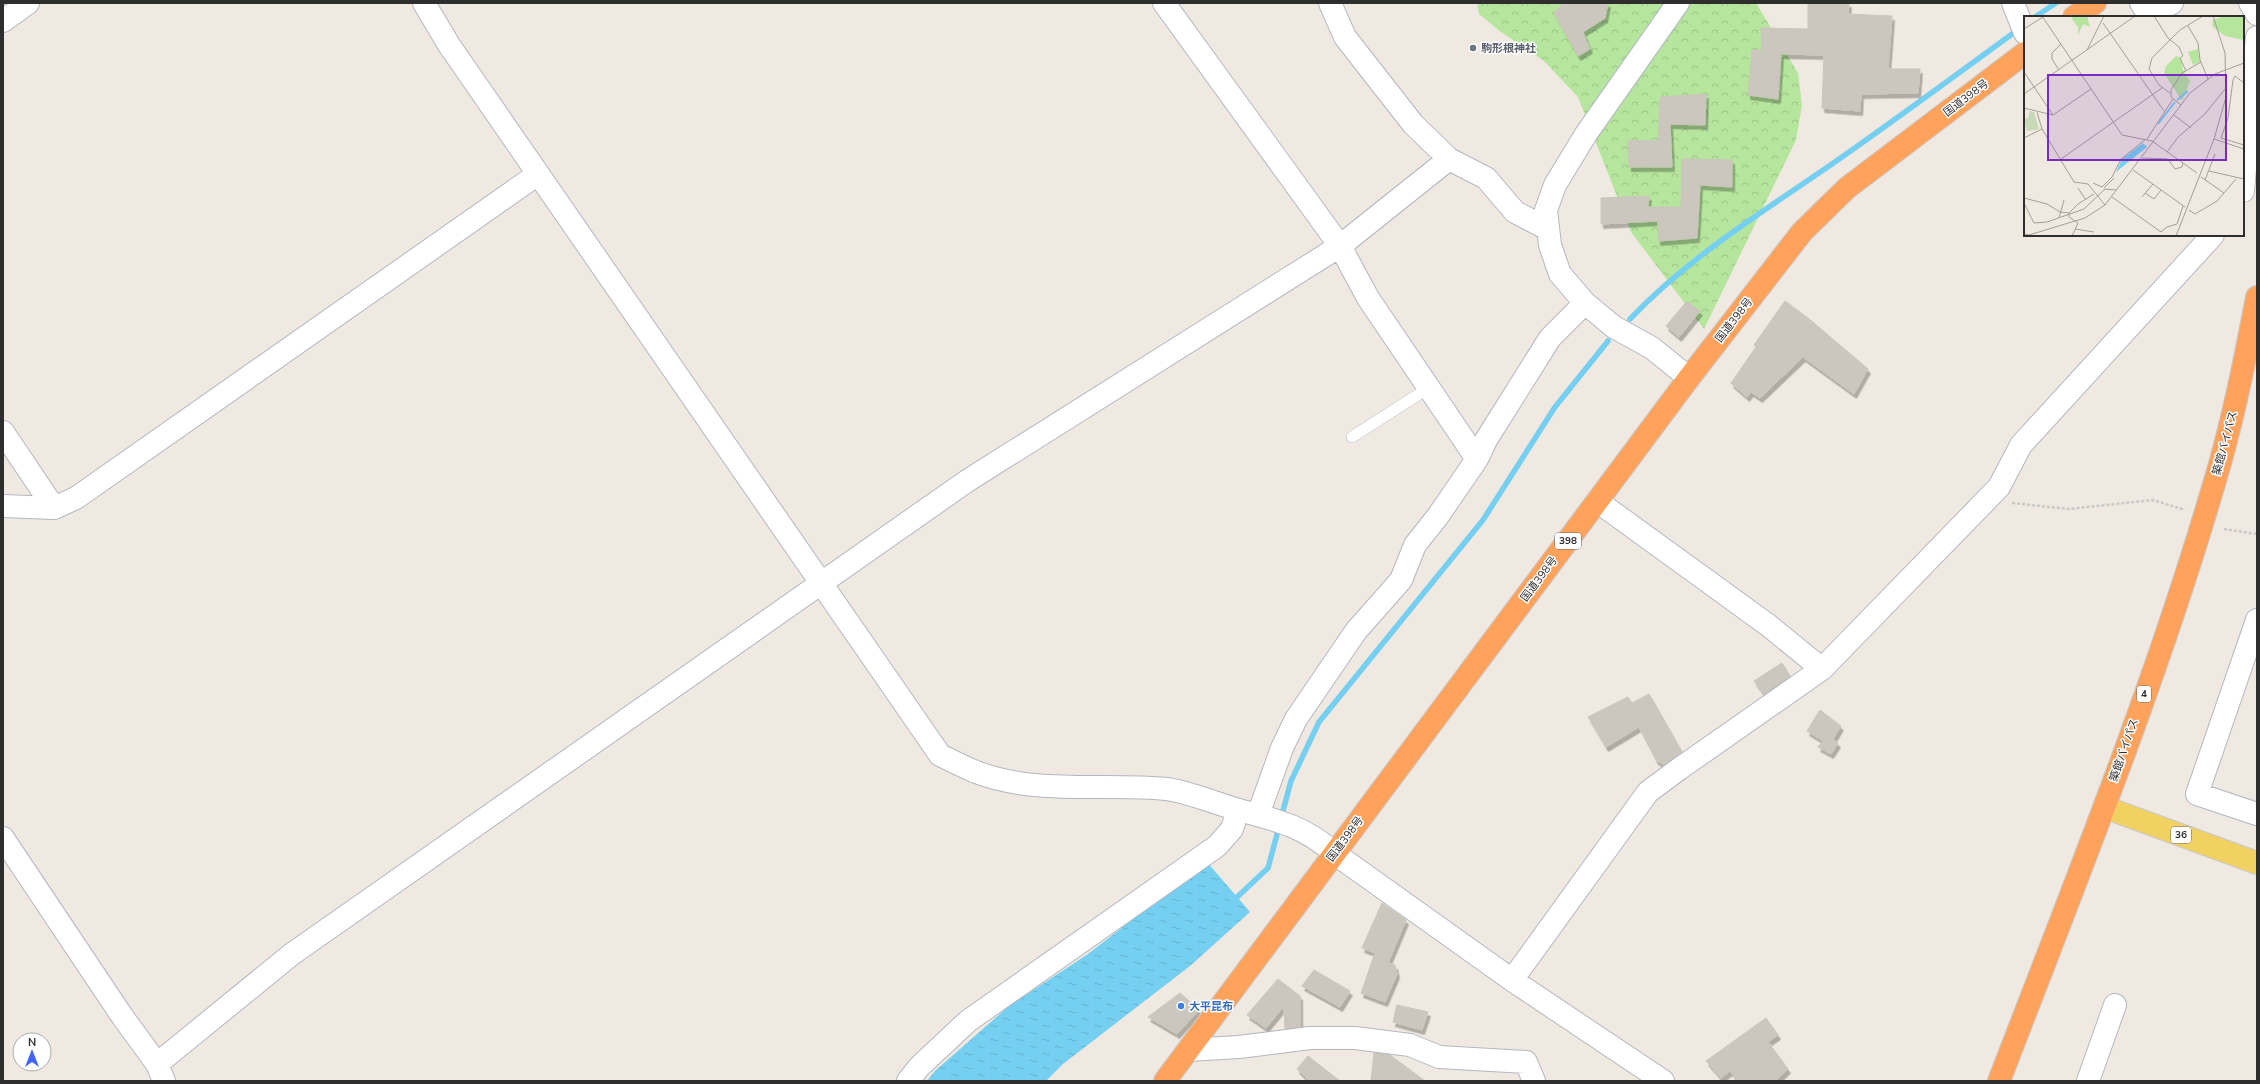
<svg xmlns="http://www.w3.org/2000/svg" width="2260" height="1084" viewBox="0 0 2260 1084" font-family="'Nunito Sans','Noto Sans JP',sans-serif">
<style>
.forest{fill:url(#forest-crowns)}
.water{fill:url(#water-ripples)}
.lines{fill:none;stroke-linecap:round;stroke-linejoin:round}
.stream{stroke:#75cff0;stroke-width:5.5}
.building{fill:#cbc7bf;stroke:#cbc5ba;filter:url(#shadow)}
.lane-casing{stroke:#b4b7c1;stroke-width:12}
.street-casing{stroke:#b4b7c1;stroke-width:24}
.secondary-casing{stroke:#b4b7c1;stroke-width:24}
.primary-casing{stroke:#c9c9c9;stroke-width:24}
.highway-casing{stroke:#c9c9c9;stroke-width:24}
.path{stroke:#c9c9c9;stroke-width:2.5;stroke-dasharray:3 2;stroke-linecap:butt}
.lane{stroke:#fff;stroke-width:11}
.street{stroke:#fff;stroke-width:22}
.secondary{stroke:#fff;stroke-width:22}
.primary{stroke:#f2d163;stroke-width:22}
.highway{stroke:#ffa35c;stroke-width:22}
.worship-dot{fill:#6b7280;stroke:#fff;stroke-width:1.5}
.shop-dot{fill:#3f7fe0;stroke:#fff;stroke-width:1.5}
.labels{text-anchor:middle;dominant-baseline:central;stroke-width:3;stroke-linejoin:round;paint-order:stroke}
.shield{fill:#fff;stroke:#6d6d6d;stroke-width:1}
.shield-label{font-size:10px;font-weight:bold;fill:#2e2e2e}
.worship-label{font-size:11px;font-weight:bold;fill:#5b616d;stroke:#fff;text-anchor:start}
.street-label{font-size:11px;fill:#2e2e2e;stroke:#fff}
.shop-label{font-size:11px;font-weight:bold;fill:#366cbe;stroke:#fff;text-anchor:start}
.inset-river{fill:none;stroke:#75cff0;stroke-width:2}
.inset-road{fill:none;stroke:#a29e99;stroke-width:1}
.view{fill:#7b2cbf;fill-opacity:0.15;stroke:#7b2cbf;stroke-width:2}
.inset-edge{fill:none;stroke:#2e2e2e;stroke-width:2}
</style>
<defs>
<pattern id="forest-crowns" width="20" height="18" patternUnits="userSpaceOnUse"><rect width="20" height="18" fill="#b6e59e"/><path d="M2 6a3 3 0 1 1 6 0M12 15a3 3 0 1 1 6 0" fill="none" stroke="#9dc588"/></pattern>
<pattern id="water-ripples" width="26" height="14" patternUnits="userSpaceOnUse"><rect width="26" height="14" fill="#75cff0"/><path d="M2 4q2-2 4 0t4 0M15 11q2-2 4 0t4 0" fill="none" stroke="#66b2ce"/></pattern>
<filter id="shadow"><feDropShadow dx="2.5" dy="4.5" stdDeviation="0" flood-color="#0004"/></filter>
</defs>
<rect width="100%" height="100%" fill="#efe9e1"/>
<path class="forest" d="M1477,3h279l42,70 4,32 -6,35 -92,189 -73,-97 -53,-135 -34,-36 -43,-29 -22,-18z"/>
<path class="water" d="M1207,862l43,50 -60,54 -127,98 -17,17h-119l8,-10 74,-65 79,-52z"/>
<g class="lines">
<path class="stream" d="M2035,17l21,-14
M1630,319c63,-66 138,-110 212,-162 60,-42 118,-85 177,-128
M1281,818l10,-37 28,-59 164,-202 72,-113 53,-66
M1233,901l35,-33 11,-41"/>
</g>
<path class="building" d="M1564,3h44l-3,15 -22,14 7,17 -12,7 -24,-43z
M1808,3h41l-1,11 44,2 -4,53h32l-2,24 -57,1 -1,17 -38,-3 2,-53 -43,-1 -3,45 -30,-4 4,-45h10l-1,-22 47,1z
M1706,94l-1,31 -35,-1 2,43h-43l-1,-27 30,1 2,-44z
M1682,159l50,1v27l-32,-2 -3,53 -39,3v-20l-57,3v-26l48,-2 -1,11h33z
M1687,301l13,10 -21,26 -13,-11z
M1785,301l23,17 60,51 -14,25 -51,-37 -43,41 -9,-6 -4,5 -16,-14 25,-36 -2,-2z
M1782,663l8,13 -26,18 -10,-13z
M1649,694l33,58 -18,13 -8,-5 -17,-33 -33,20 -18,-30 40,-20 4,6z
M1820,710l21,16 -8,13 5,4 -7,11 -13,-7 5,-6 -16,-10z
M1382,903l24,17 -18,43 7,2 2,9 -12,28 -24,-9 14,-40 -13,-5z
M1314,970l36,21 -10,16 -38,-21z
M1278,979l22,17v31l-15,2 -1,-23 -18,22 -19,-13z
M1180,993l19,17 -22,24 -29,-17z
M1397,1005l31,7 -6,18 -29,-8z
M1766,1018l12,17 -10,7 20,27 -13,12h-37l-8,-10 -9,7 -15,-17z
M1374,1053l16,2 35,26h-54z
M1308,1056l32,25h-31l-12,-12z"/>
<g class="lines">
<g class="lane-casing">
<path id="lane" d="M1352,437l78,-50"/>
</g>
<g class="street-casing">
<path id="street" d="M1164,3l176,243 28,52 109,161
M1330,3l15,34 68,87 36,35 37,19 29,34 33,17
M1678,3l-92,131 -31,51 -9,25 4,35 10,29 25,29 29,24 38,21 37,30
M2013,3l12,30
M2141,3l8,12 23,-12
M2250,3l7,11
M3,21l25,-18
M2243,191l14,-154
M3,432l51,76
M1597,501l171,124 54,44
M3,506l51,2 22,-10 462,-324
M2257,620l-60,174 60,20
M1258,815l24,-67 14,-29 60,-88 45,-51 14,-35 23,-29 39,-57 9,-19 64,-102 35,-35
M3,838l119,178 35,48 7,17
M1334,853l178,127 151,101
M1512,980l136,-188 31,-23 143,-100 177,-182 22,-42 192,-210
M1188,1050l51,-3 71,-9h45l55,7 29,12 87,5 8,19
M157,1064l135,-110 675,-473 373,-235 109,-87
M908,1081l11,-14 49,-46 249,-175 15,-17 6,-19
M2088,1081l27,-76"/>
</g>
<g class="secondary-casing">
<path id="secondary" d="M424,3l25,42 491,710c12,6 24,12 36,17 60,23 127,11 190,17 21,2 51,15 73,21 37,10 65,16 95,43"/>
</g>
<g class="primary-casing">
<path id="primary" d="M2104,807l153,56"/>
</g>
<g class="highway-casing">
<path id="highway" d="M2074,17l21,-14
M1165,1081l524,-703 113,-146 45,-44 178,-135
M1999,1081c78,-203 160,-405 220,-614 16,-56 27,-113 38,-170"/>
</g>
<path class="path" d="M2012,503l57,6 84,-9 32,10
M2224,529l33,5"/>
<use href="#lane" class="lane"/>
<use href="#street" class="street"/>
<use href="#secondary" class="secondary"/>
<use href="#primary" class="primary"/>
<use href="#highway" class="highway"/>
</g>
<circle class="worship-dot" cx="1473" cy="48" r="4"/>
<circle class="shop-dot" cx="1181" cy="1006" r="4"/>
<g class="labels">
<g class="shield">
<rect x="1555" y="533" width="26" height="16" rx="3"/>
<rect x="2137" y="686" width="14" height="16" rx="3"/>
<rect x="2171" y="827" width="20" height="16" rx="3"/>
</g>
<g class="shield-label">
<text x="1568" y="541">398</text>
<text x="2144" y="694">4</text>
<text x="2181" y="835">36</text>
</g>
<g class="worship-label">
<text x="1481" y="48">駒形根神社</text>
</g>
<g class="street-label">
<text transform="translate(1966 98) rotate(-37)">国道398号</text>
<text transform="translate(1734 320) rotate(-52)">国道398号</text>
<text transform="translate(2225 443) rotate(-75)">築館バイパス</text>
<text transform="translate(1539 579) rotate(-53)">国道398号</text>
<text transform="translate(2124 750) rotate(-71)">築館バイパス</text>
<text transform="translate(1345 839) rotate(-53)">国道398号</text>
</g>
<g class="shop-label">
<text x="1189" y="1006">大平昆布</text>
</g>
</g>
<g transform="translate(2024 16)">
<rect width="220" height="220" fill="#efe9e1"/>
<path d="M174,33l2,13 -7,3 -5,-13z" fill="#b6e59e"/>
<path d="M49,0h14l3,11 -7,-3 -5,11v-8l-6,-8zM200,0h20v24l-19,-4 -13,-10 1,-6zM152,40l5,2 2,12 7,11 -8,20 -18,-28 2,-7z" fill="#b6e59e"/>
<path d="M6,95l4,1 5,17 -12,2 -3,-12 4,-1z" fill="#c8d9b8"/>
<path d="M119,127l4,4 -31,25 6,-13z" fill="#75cff0"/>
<path class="inset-river" d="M153,84l11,-9M134,108l17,-22"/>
<path class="inset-road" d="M18,0l80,119 30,6 45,32M130,0l14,22 11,9 4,9 -3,2 6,13M79,7l61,88M164,10l10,17 2,17 8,19M0,13l19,-12M63,34l17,-34M35,54l-7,-11v-6l9,-9M0,56l29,43M220,67l-9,-7 -2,4 -5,38 -7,20 23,7M146,77l-11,-8 -10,-16 3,-11 28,-28 23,-14M0,78l111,-78M157,89l-10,-8v-7l11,-17 19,-11M0,92l29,7 38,-26M13,96l5,17 32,53 14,2 17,21M150,99l17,13M0,122l18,-9M123,123l26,-40M190,123l30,10M143,136l11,-15 27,-23 20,-25M118,142l26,1 7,10 7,-2 1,-4M37,143l101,-71M109,154l52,37M185,155l35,8M177,161l23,16M181,164l10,-26M69,167l9,4 10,-10 9,-18 25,-20M54,172l8,12M80,172l10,-10M121,177l9,6 7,-9M88,181l49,35 6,-5 10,-3 6,-18M118,181l11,-13M0,182l23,6 13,8 9,1M0,187l10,20 13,-1 37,-13 21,-20 11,1M165,194l6,4 22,-13 19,-22M35,202l5,-18M51,213l19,3M0,218l5,1 56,-17 20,-13 85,-112 25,-19 29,-11M48,220l6,-13 -9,-6v-4l9,-9 16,-10M152,220l38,-97 12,-42 -1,-44 -12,-37"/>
<path class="view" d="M24,59h178v85h-178z"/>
<rect width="220" height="220" class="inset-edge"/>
</g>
<rect width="2260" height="1084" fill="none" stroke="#2e2e2e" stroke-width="8"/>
<g transform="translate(32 1052)"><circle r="19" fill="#ffffff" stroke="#ababab"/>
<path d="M0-3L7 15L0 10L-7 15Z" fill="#4264fb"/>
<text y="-6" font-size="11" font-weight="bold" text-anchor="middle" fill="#2e2e2e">N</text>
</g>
</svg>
